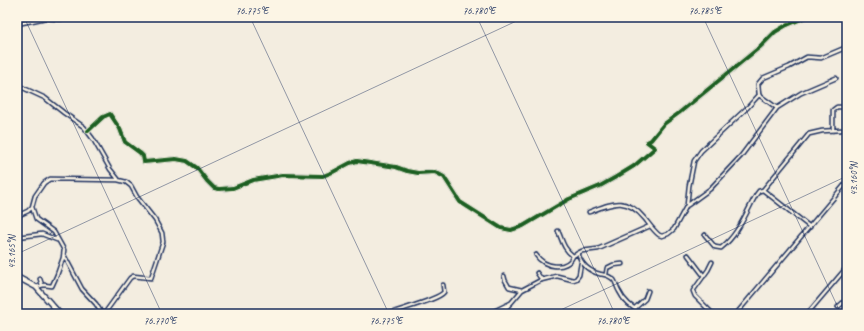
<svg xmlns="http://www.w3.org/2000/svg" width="864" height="331" viewBox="0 0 864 331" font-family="Caveat,sans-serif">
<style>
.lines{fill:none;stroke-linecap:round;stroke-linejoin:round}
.street-casing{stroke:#1b2f5e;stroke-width:5.5}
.secondary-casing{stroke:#1b2f5e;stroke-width:7}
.street{stroke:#fcf5e5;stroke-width:2.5}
.secondary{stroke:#fcf5e5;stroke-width:4}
.cycleway-casing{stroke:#fcf5e5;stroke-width:6}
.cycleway{stroke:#1b5e20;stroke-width:4}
.ticks{fill:none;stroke:#1b2f5e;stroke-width:1;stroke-opacity:0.45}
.neatline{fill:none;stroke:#1b2f5e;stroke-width:1.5}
.ticks-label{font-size:10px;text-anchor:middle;fill:#1b2f5e}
</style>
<rect width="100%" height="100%" fill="#f3ede0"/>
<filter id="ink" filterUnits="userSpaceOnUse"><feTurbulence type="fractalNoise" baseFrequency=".025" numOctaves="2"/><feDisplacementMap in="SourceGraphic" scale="8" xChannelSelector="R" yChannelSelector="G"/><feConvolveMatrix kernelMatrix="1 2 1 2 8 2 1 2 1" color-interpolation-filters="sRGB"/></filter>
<g filter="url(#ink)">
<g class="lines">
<g class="street-casing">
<path id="street" d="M845,17h2
M17,24l28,-6 15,1 7,-2
M17,85l28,13 19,15 20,14 9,12 17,30 8,10
M777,108l24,-15 35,-15
M88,131l15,-14 7,-3 10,15 5,13 15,11 3,3 1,6 32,-3 11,2 10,7 10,13 7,7 5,1 14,-1 20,-8 30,-5 40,1 10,-4 17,-9 7,-2 39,6 11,4 11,2 17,-1 9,5 16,25 41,26 10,2 12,-4 46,-27 31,-13 16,-9 18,-11 21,-18 -8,-6 4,-2 13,-16 15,-11 81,-66 15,-15 10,-6 21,-9
M833,131v-21l4,-3h10
M763,190l47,37
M688,205l22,-16 31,-33 36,-48 -18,-13 -1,-11 5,-6 26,-11 18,-10 14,1 26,-11
M32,207l4,12 18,13 10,18 -1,8 -6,17 -5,11 -8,-1 -8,2
M589,212c24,-9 37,-16 56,7 4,5 8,11 14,16l3,1 6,-2 6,-5 13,-24 2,-19 5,-25 7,-10 47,-44 11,-12
M17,216l11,-5 4,-4 3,-11 9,-13 6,-4 68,1 8,2 5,4 6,11 18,23 7,13 1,9 -12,36 -18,-2 -3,2 -26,36
M558,231c5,11 5,17 15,25l5,-3
M705,235l10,12 6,1c17,-13 25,-35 35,-53l3,-4 4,-1 46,-56 13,-3 19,-1
M17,237l25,-3 15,6
M64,255l18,34 14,15 6,10
M536,255c8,13 31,16 37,1
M688,255l16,21
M712,262l-4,8 -15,21 2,5 18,18
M537,273l5,7
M606,274l1,-6 6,-3 9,-1
M504,276l1,4 4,7 13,3
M40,279l2,6
M838,307l9,-8
M635,308l10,-9 3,-8
M389,314c11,-5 49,-14 55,-22l-1,-7
M488,314l23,-11 11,-13 19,-10 16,-4 16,4 3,-1 3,-4 2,-12
M501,314l8,-9
M644,314c-11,-5 -20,-12 -25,-23 -2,-3 -3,-8 -5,-11 -5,-5 -9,-5 -14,-6 -12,-3 -19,-10 -22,-21l4,-2 16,-2 52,-23
M736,314l111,-132
M807,314l40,-47"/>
</g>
<g class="secondary-casing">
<path id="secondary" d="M17,277l19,10 24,27"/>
</g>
<use href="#street" class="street"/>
<use href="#secondary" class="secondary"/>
<g class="cycleway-casing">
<path id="cycleway" d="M88,131l15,-14 7,-3 10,15 5,13 15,11 3,3 1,6 32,-3 11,2 10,7 10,13 7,7 5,1 14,-1 20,-8 30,-5 40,1 10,-4 17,-9 7,-2 39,6 11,4 11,2 17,-1 9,5 16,25 41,26 10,2 12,-4 46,-27 31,-13 16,-9 18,-11 21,-18 -8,-6 4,-2 13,-16 15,-11 81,-66 15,-15 10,-6 21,-9"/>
</g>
<use href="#cycleway" class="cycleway"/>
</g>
</g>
<path class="ticks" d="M24,17l138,297M250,17l139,297M477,17l138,297M703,17l138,297M17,254l508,-237M552,314l295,-138"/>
<rect width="864" height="331" fill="none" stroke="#fcf5e5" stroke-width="44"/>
<rect x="22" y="22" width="820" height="287" class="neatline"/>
<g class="ticks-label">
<text x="252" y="14">76.775°E</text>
<text x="479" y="14">76.780°E</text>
<text x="705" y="14">76.785°E</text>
<text transform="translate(853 179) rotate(-90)" y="4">43.160°N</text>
<text transform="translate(11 252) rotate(-90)" y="4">43.165°N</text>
<text x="160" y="324">76.770°E</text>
<text x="386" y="324">76.775°E</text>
<text x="613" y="324">76.780°E</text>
</g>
</svg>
